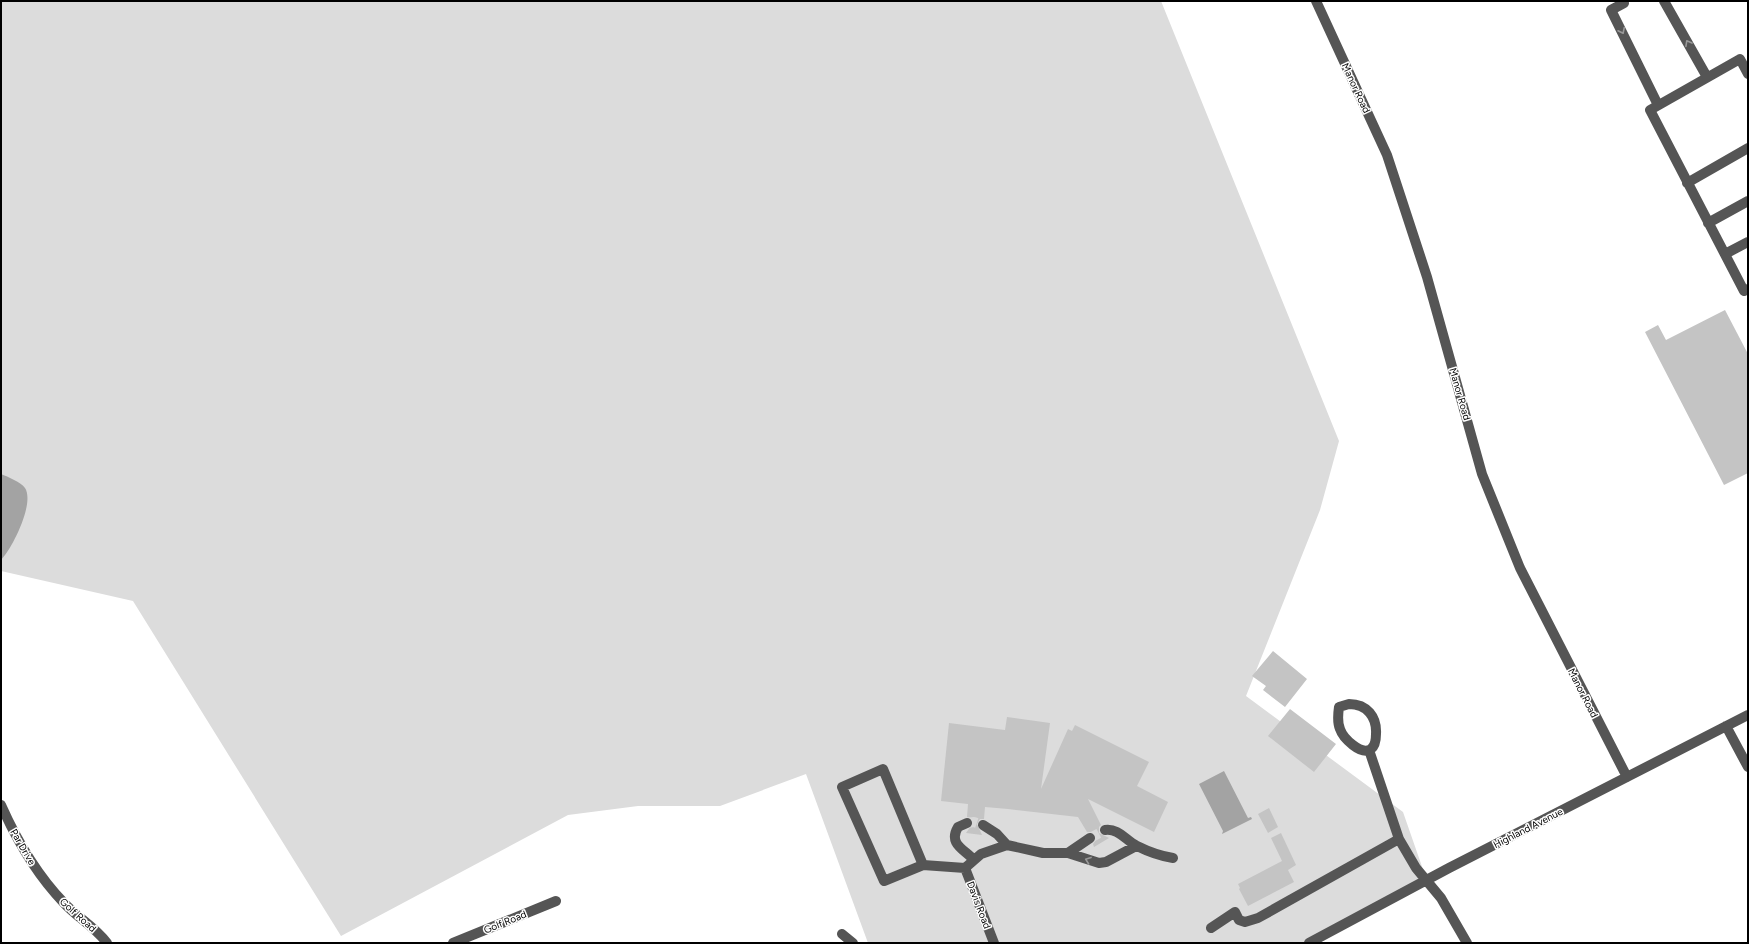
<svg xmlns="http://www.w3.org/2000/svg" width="1749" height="944" viewBox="0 0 1749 944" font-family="Figtree,sans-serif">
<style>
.green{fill:#dcdcdc}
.water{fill:#a3a3a3}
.building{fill:#c4c4c4}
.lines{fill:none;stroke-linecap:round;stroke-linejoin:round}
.minor-tunnel{stroke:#d9d9d9;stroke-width:10;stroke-dasharray:10 5;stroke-linecap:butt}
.minor{stroke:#555;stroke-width:10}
.oneway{stroke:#999}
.labels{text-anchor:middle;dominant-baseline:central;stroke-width:3;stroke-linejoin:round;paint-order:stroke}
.street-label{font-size:10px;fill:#000;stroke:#fff}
</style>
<rect width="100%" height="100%" fill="#fff"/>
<path class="green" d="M1,1h1160l178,440 -19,69 -74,186 157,116 24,69 -118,62h-441l-62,-169 -86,32h-82l-70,9 -227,121 -208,-335 -132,-30z"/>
<path class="water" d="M1,474c7,3 20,8 24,14 10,15 -13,61 -24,72z
M1224,771l24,47 3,-1 1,2 -30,15 1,-3 -24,-47z"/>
<path class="building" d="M1725,310l23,44v119l-24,12 -79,-153 13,-7 8,15z
M1273,651l34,28 -22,28 -22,-17 3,-4 -14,-10z
M1290,709l46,35 -22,28 -46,-36z
M1007,717l43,6 -9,66 27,-60 4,2 3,-6 74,37 -12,24 31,16 -14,30 -66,-33 13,26 -2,2v6l10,5 -15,9 -1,-3 3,-4v-5l-4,-3h-5l-9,-15 -70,-8 -23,-2 -1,12h-4l-3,5 5,11 -16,-2 7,-10 -2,-5 -4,-1 1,-13 -27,-3 8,-78 56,7z
M1269,808l9,19 -10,6 -10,-19z
M1281,833l15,32 -8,5 6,12 -46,24 -9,-17 1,-1 -2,-4 44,-23 -11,-23z"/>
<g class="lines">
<path class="minor-tunnel" d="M967,823l7,-1 9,3
M1090,838l15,-8"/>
<path class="minor" d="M1316,1l71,154 40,122 55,197 38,94 107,209
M1664,1l43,76
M1624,3l-13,7 47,95
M1748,74l-8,-15 -90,51 94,181 4,-2
M1687,183l61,-35
M1708,223l40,-22
M1725,254l23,-12
M1349,704c18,0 28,13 27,30 0,5 -1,12 -5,15 -10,7 -28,-11 -31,-20 -3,-7 -2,-15 -1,-22z
M1726,726l22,41
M1369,750l30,89
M1,805c16,36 36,70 63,98 14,15 31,24 43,40
M967,823l-9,4c-10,17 6,22 16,33
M983,825l14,9 10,11 36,8h25l31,10 7,-1 30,-16
M1105,830c14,-2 21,11 32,16 12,6 23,10 36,12
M1068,853l22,-15
M923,865l-40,-96 -41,18 42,94 39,-16 42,3 16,-14 26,-9
M965,868l29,75
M1211,928l24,-16 4,8 6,2 13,-4 141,-79 17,29 25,30 26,45
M842,934l11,9
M453,943l103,-42
M1309,943l140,-75 299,-153"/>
</g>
<defs><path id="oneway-chevron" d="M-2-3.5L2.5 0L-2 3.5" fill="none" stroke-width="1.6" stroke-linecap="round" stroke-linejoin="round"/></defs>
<g class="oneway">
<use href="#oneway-chevron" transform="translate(1622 31) rotate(64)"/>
<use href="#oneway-chevron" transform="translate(1688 43) rotate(-119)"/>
<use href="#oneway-chevron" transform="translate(1088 860) rotate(-160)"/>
</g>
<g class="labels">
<g class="street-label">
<text transform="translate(1356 88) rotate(65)">Manor Road</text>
<text transform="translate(1460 394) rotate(74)">Manor Road</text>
<text transform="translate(1583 693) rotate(63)">Manor Road</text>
<text transform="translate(1528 828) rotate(-27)">Highland Avenue</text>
<text transform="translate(23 847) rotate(60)">Par Drive</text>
<text transform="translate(979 905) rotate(69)">Davis Road</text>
<text transform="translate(78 915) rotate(42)">Golf Road</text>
<text transform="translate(505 922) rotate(-22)">Golf Road</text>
</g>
</g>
<rect width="1749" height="944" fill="none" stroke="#000000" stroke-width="4"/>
</svg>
